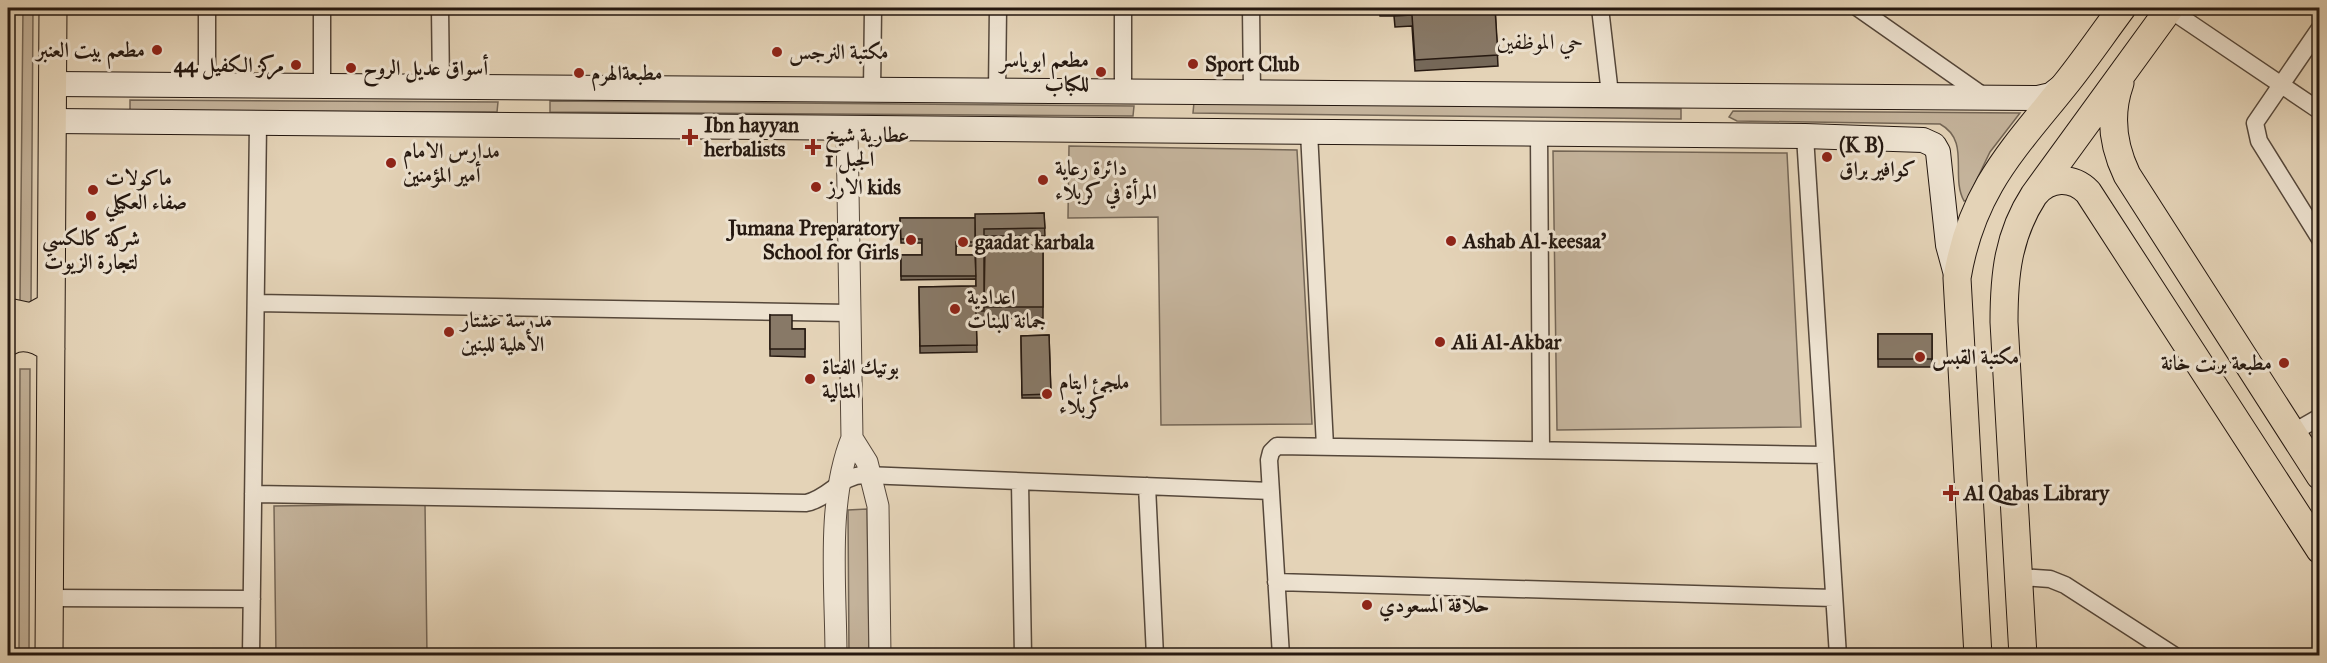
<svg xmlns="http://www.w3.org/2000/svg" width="2327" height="663" viewBox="0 0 2327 663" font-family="'IM FELL Great Primer',Amiri,serif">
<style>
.green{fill:#c4b39b;stroke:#746656;stroke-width:1.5}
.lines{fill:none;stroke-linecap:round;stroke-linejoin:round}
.minor-casing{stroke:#55473a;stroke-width:19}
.tertiary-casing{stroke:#55473a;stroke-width:23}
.secondary-casing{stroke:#251810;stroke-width:26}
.primary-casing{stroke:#251810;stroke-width:29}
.minor{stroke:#ede2d0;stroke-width:16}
.tertiary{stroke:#ede2d0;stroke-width:21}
.secondary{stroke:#ede2d0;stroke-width:24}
.primary{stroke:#e4d3b7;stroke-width:27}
.wall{fill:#756859;stroke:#251810;stroke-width:1.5;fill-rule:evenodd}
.building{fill:#887967;stroke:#251810;stroke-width:1.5}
.poi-dot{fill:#8f2418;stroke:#ede2d0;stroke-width:2}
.labels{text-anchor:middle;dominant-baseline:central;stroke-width:6;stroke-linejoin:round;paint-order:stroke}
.poi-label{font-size:21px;font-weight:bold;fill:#251810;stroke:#ede2d0;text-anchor:start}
.neighbourhood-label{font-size:22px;fill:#251810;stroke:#ede2d0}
</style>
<rect width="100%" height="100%" fill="#e4d3b7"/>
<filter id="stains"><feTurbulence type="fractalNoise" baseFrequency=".00333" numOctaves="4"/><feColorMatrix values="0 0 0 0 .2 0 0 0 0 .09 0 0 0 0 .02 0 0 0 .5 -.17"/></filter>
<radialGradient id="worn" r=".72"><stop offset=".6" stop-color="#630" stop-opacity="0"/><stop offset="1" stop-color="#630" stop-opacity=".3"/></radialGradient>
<path class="green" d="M23,8h10l-2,295h-11z
M130,100l368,2 -1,10 -367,-1z
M550,101l584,5 -1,10 -583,-4z
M1194,102l487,7v10l-488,-6z
M1733,111l287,2 -30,39 -23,48 -3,1c-14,-25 7,-60 -24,-77l-203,-3 -8,-4z
M1069,146l228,4 15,274 -151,1 -3,-208 -90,1z
M1553,151l234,2 14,274 -244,3z
M20,369h10l-1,287 -10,-1z
M425,504l2,151h-151l-2,-149z
M867,509l2,146h-20l-1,-145z"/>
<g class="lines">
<g class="minor-casing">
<path id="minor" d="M322,8v79
M440,8l1,80
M1251,8l1,85
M1600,8l10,86
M1858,8l127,89
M2169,9l151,102
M2320,28l-65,95 4,18 61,98
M207,87v-79
M872,91l1,-83
M997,92l1,-84
M1123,92v-84
M1309,132l16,314
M1539,134l2,316
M1805,136l33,520
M256,303l593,10
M2292,433l28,-16
M1020,482l3,174
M1147,486l8,170
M253,494l553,9c24,-5 34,-28 59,-28l406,16
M2019,577l31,2 15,6 110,71
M1276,582l558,16
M50,598l202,1
M251,656l7,-532
M1281,656l-12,-196 2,-8 6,-6 548,9"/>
</g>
<g class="tertiary-casing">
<path id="tertiary" d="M852,438l15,24 11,44 2,150
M836,656c0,-69 -10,-154 16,-218l-5,-310"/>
</g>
<g class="secondary-casing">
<path id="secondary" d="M52,84l1986,14 13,-3 14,-11
M52,121l1753,15 118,4 11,5 4,7 10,93 9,33"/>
</g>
<g class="primary-casing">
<path id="primary" d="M2120,83c-11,31 -7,63 7,92l193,301
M2035,194c14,-17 37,-18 53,-2l232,358
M8,312l23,5 20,-11
M8,342c15,-9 30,-3 43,7
M49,656l4,-648
M1978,656l-21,-378c15,-90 57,-129 111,-197 19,-24 36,-49 54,-73
M2023,656l-19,-334c0,-47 4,-87 30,-127l136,-187"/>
</g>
<use href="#minor" class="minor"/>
<use href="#tertiary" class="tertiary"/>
<use href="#secondary" class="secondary"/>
<use href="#primary" class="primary"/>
</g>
<path class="wall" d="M1379,8h116l3,58 -83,5 -3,-45 -17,1 -1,-11h-14z
M1044,213l1,23h-61v71l59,-62v73l-67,1 1,33 -57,1 -1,-66 57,-1v-7l-75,1v-25h21v-12h-21l-1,-25h75zM956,246h19v9h-19z
M770,315l22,14h13v28l-35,-1z
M1878,334h54v33h-54z
M1049,335l2,63h-29l-1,-62z"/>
<path class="building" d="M1394,8h101l3,47 -83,5 -3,-45 -17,1z
M1044,213l1,15 -61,1v82h-8l1,34 -57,1 -1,-59 57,-1 -1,-72z
M900,218h75v24h-19v13h19l1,21h-75v-21h21v-16h-21z
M1043,245v62h-59l1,-61z
M770,315h22v14h13v20h-35z
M1878,334h54v25h-54z
M1049,335l2,59 -29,1 -1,-59z"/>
<g class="poi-dot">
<circle cx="157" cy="50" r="6"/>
<circle cx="777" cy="52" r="6"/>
<circle cx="1193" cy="64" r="6"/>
<circle cx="296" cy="65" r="6"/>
<circle cx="351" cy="68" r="6"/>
<circle cx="1101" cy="72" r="6"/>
<circle cx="579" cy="73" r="6"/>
<path d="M687 128h6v6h6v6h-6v6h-6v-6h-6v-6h6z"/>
<path d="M810 138h6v6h6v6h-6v6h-6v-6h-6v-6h6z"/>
<circle cx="1827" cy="157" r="6"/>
<circle cx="391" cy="163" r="6"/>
<circle cx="1043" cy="180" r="6"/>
<circle cx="816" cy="187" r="6"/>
<circle cx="93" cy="190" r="6"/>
<circle cx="91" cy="216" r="6"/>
<circle cx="911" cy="240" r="6"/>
<circle cx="1451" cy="241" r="6"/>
<circle cx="963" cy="242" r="6"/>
<circle cx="955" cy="309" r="6"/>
<circle cx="449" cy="332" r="6"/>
<circle cx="1440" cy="342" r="6"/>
<circle cx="1920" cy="357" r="6"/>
<circle cx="2284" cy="363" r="6"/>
<circle cx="810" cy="379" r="6"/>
<circle cx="1047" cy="394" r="6"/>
<path d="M1948 484h6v6h6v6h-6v6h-6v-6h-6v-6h6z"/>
<circle cx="1367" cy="605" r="6"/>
</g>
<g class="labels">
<g class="poi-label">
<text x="145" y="50" text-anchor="end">مطعم بيت العنبر</text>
<text x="789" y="52">مكتبة النرجس</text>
<text x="1089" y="60" text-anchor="end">مطعم ابوياسر<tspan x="1089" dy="24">للكباب</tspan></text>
<text x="1205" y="64">Sport Club</text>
<text x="284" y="65" text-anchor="end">مركز الكفيل 44</text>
<text x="363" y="68">أسواق عديل الروح</text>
<text x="591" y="73">مطبعةالهرم</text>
<text x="704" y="125">Ibn hayyan<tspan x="704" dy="24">herbalists</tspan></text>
<text x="825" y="135">عطارية شيخ<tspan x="825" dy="24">الجبل 1</tspan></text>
<text x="1839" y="145">(K B)<tspan x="1839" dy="24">كوافير براق</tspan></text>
<text x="403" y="151">مدارس الامام<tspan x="403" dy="24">أمير المؤمنين</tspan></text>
<text x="1055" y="168">دائرة رعاية<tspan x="1055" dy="24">المرأة في كربلاء</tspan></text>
<text x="105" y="178">ماكولات<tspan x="105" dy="24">صفاء العكيلي</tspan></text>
<text x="828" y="187">الارز kids</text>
<text x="899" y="228" text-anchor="end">Jumana Preparatory<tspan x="899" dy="24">School for Girls</tspan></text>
<text x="91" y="238" text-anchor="middle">شركة كالكسي<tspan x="91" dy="24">لتجارة الزيوت</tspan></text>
<text x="1463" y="241">Ashab Al-keesaa'</text>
<text x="975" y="242">gaadat karbala</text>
<text x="967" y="297">اعدادية<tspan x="967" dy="24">جمانة للبنات</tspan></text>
<text x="461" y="320">مدرسة عشتار<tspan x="461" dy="24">الأهلية للبنين</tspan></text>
<text x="1452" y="342">Ali Al-Akbar</text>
<text x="1932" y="357">مكتبة القبس</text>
<text x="2272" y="363" text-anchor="end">مطبعة برنت خانة</text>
<text x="822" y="367">بوتيك الفتاة<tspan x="822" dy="24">المثالية</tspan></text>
<text x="1059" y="382">ملجئ ايتام<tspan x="1059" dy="24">كربلاء</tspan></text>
<text x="1964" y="493">Al Qabas Library</text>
<text x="1379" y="605">حلاقة المسعودي</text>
</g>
<g class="neighbourhood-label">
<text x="1540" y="41">حي الموظفين</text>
</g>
</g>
<rect width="2327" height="663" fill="none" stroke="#e4d3b7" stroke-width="30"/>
<rect x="9" y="9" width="2309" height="645" fill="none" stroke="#251810" stroke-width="3"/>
<rect x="15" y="15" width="2297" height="633" fill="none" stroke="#251810" stroke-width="1.5"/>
<rect width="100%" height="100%" filter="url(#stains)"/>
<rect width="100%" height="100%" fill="url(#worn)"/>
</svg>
